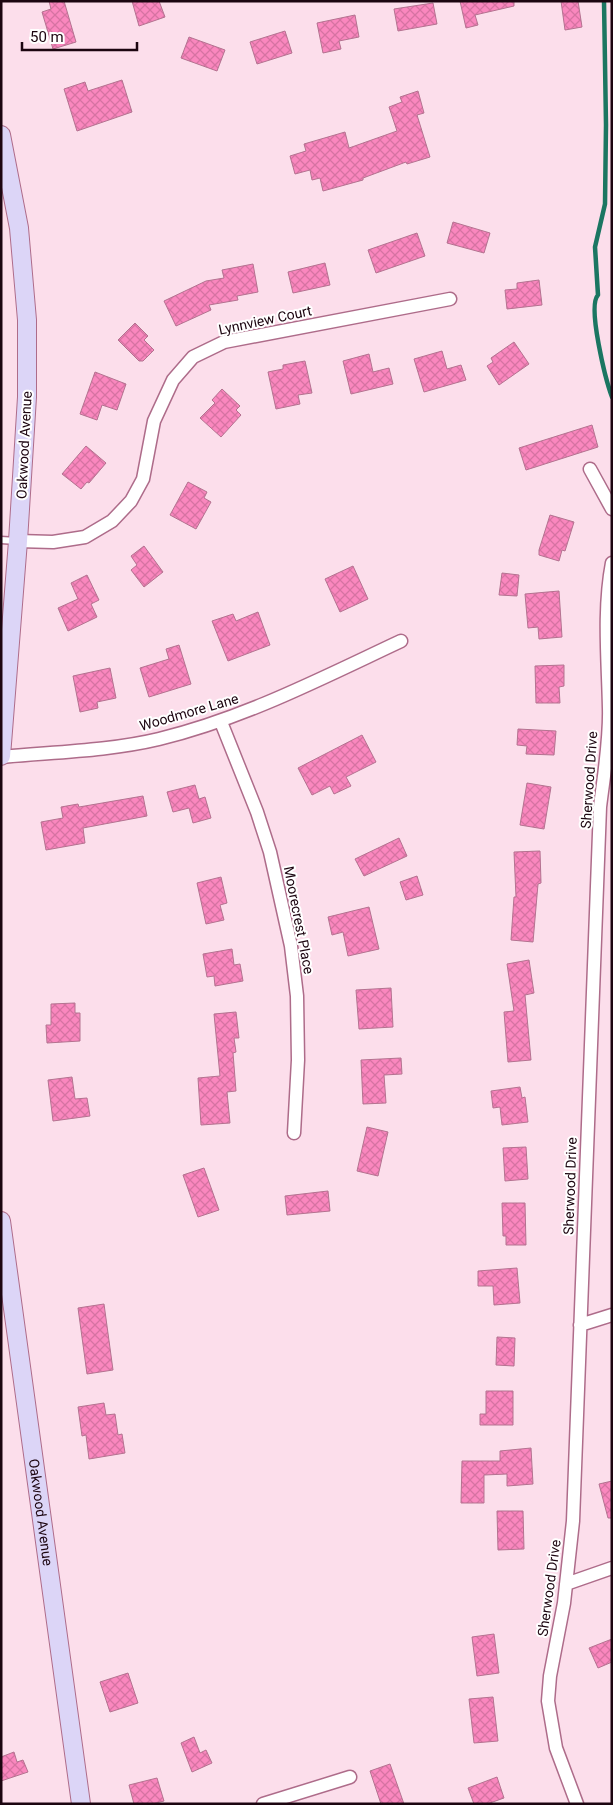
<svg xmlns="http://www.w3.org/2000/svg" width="613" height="1805" viewBox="0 0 613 1805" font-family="Roboto,sans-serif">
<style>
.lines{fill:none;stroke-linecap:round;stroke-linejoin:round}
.stream{stroke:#1b7662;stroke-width:4.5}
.building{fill:url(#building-cross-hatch);stroke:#b47290}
.lane-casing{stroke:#ae6c8a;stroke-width:9}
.street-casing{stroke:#ae6c8a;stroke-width:15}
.secondary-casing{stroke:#ae6c8a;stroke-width:20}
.lane{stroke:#fff;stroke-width:6}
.street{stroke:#fff;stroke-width:12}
.secondary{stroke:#dcd5f7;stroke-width:18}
.labels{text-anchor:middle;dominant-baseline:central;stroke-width:4;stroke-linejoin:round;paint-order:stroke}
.street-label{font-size:14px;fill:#1c0510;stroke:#fff}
</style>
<defs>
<pattern id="building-cross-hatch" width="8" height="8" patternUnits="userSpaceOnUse" patternTransform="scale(1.25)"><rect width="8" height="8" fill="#fa87be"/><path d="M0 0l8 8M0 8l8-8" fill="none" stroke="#d673a2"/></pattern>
</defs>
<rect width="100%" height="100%" fill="#fcdeeb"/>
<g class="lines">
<path class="stream" d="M604,1l2,124 -1,79 -10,43 3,48c-11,11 8,86 14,102"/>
</g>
<path class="building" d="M49,1h15l12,41 -23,7 -11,-37 9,-3z
M132,1h27l6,16 -26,9z
M460,1h54v5l-39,9 3,10 -12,3z
M561,1h17l4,26 -17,3z
M433,3l4,21 -39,7 -4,-22z
M355,15l4,22 -20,4 2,8 -18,4 -6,-30z
M285,31l7,22 -35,11 -7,-22z
M189,37l36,13 -8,21 -36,-13z
M122,80l10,32 -55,19 -13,-42 21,-7 3,9z
M418,91l6,22 -7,2 13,42 -23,7 -1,-2 -43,16v2l-40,11 -3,-13 -8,2 -2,-10 -15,4 -5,-18 16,-5 -2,-7 41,-12 4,16 48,-17 -8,-24 13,-5 -2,-5z
M453,222l37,11 -6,20 -37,-10z
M417,233l8,23 -49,17 -8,-23z
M325,263l5,22 -37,8 -5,-21z
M253,264l5,28 -21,4 1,4 -29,5 2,5 -35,16 -12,-25 42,-20 18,-3 -2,-8z
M539,280l3,25 -35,4 -2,-19 12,-1v-6z
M135,323l13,13 -4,4 10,10 -11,11h-4l-21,-21z
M514,342l15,22 -30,21 -12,-19 6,-4 -2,-4z
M442,351l5,18 14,-4 5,15 -42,12 -10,-33z
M369,354l4,18 16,-4 4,16 -42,10 -8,-33z
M305,361l7,32 -14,2 2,9 -24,5 -8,-37 15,-3v-4z
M95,372l31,12 -9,26 -15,-5 -5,15 -17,-6z
M222,389l18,17 -4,4 5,5 -20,22 -21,-19 15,-15 -3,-3z
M592,425l6,22 -72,23 -7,-22z
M86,446l20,17 -17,20 -2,-1 -6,7 -19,-15z
M188,482l19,10 -3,6 7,4 -15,27 -26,-14z
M550,515l24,7 -9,29 -3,-1 -3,11 -20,-6v-5z
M144,546l19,26 -19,15 -13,-17 6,-5 -6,-9z
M353,566l15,33 -28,13 -15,-33z
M502,573l17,2 -2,21 -18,-1z
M87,575l12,25 -8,4 6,13 -29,14 -10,-23 20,-9 -7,-16z
M559,591l3,46 -23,2 -1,-12 -10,1 -3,-34z
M258,612l12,33 -42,16 -16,-40 21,-7 3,7z
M179,645l12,39 -42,13 -9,-29 29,-9 -3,-10z
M564,665v21l-5,1 1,16h-24l-1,-37z
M110,668l6,30 -19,4 1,6 -18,4 -7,-36z
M518,729l38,2 -2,24 -28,-1 1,-8 -10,-1z
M362,735l14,27 -30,15 5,9 -17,8 -4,-8 -18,9 -14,-27z
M527,783l24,4 -7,42 -24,-4z
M195,785l4,14 6,-2 6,21 -18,5 -4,-15 -16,4 -6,-20z
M143,796l4,20 -64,12 2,15 -39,7 -5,-28 22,-4 -2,-11 17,-3 1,3z
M399,838l8,18 -43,20 -9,-17z
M540,851l1,32 -3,1 -5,58 -22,-2 3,-43h2l-2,-45z
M417,876l6,19 -17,5 -6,-18z
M221,877l6,26 -7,2 4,15 -18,4 -9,-41z
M369,907l10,42 -31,7 -5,-24 -11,3 -4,-18z
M232,949l2,16 6,-1 3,17 -28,5 -1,-10 -7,1 -4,-23z
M529,960l5,33 -9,2 6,65 -23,2 -4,-50 10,-1 -7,-47z
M391,988l2,39 -34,2 -3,-39z
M75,1003v10h5v28l-33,2 -1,-18h5v-21z
M236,1012l3,26h-5l2,14 -3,1 3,38 -9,1 3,31 -29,2 -3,-47 22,-2 -6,-62z
M401,1058l1,16 -18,1 2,28 -23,1 -2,-44z
M72,1077l3,22 12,-1 3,18 -37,5 -5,-41z
M520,1087l2,11 3,-1 3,25 -26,3 -2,-18 -7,1 -2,-17z
M367,1127l21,5 -10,44 -21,-5z
M526,1147l2,32 -23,2 -2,-33z
M204,1168l15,42 -21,7 -15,-42z
M328,1191l2,20 -43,4 -2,-19z
M502,1203h23l1,42h-20v-9h-3z
M517,1268l3,35 -26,2 -1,-19h-15v-15z
M104,1304l9,66 -26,4 -9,-66z
M497,1337l18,1 -1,28 -18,-1z
M486,1391h27v34h-33v-11h6z
M104,1403l2,12 9,-1 3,21 4,-1 3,19 -36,6 -3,-24 -4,1 -4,-29z
M531,1448l2,36 -26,2v-12l-23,1v28h-23l1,-42h38v-10z
M612,1481v37h-4l-9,-34z
M497,1511h26l1,38 -26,1z
M494,1634l5,39 -22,3 -5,-39z
M612,1639v23l-14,6 -9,-20z
M128,1673l10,30 -28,9 -10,-30z
M493,1697l5,44 -24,2 -5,-44z
M194,1737l6,16 6,-3 6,13 -20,9 -11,-29z
M14,1752l3,10 6,-2 5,12 -27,9v-24z
M390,1764l14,40h-23l-11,-33z
M497,1777l7,21 -17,6h-13l-6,-16z
M157,1778l7,23 -12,3h-18l-5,-19z"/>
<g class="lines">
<g class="lane-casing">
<path id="lane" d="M1,540l16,1"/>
</g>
<g class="street-casing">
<path id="street" d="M590,469l22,40
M18,541l35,1 32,-5 27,-16 19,-20 12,-22 11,-58 19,-41 20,-23 31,-15 226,-43
M221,722l36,90 13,40 21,94 6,50 1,64 -4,73
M1,757c52,-5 108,-6 158,-18 86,-21 163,-61 242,-98
M580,1325l32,-10
M566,1584l46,-16
M263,1804l87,-27
M577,1804l-21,-56 -8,-47 2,-25 14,-73 9,-82 27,-714c4,-33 10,-67 9,-99 -1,-48 -6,-98 3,-145"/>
</g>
<g class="secondary-casing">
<g id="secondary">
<path d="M1,135l18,93 8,92v77l-9,144 -17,215"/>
<path id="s1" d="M1,1221l80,583"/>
</g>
</g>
<use href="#lane" class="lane"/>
<use href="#street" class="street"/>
<use href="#secondary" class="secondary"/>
</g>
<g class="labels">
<g class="street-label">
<text transform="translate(265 320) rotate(-12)">Lynnview Court</text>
<text transform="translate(24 445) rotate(-87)">Oakwood Avenue</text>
<text transform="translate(189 712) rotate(-16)">Woodmore Lane</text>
<text transform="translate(589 780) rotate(-86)">Sherwood Drive</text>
<text transform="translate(299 920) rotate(79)">Moorecrest Place</text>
<text transform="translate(570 1186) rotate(-88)">Sherwood Drive</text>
<text stroke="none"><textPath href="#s1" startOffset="294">Oakwood Avenue</textPath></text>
<text transform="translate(549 1588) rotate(-82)">Sherwood Drive</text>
</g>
</g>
<rect width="613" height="1805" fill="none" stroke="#1c0510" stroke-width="5"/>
<path d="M22 42v8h115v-8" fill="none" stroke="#1c0510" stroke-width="2.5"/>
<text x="30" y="42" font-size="15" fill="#1c0510" stroke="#ffffff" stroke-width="4" paint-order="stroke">50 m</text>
</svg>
